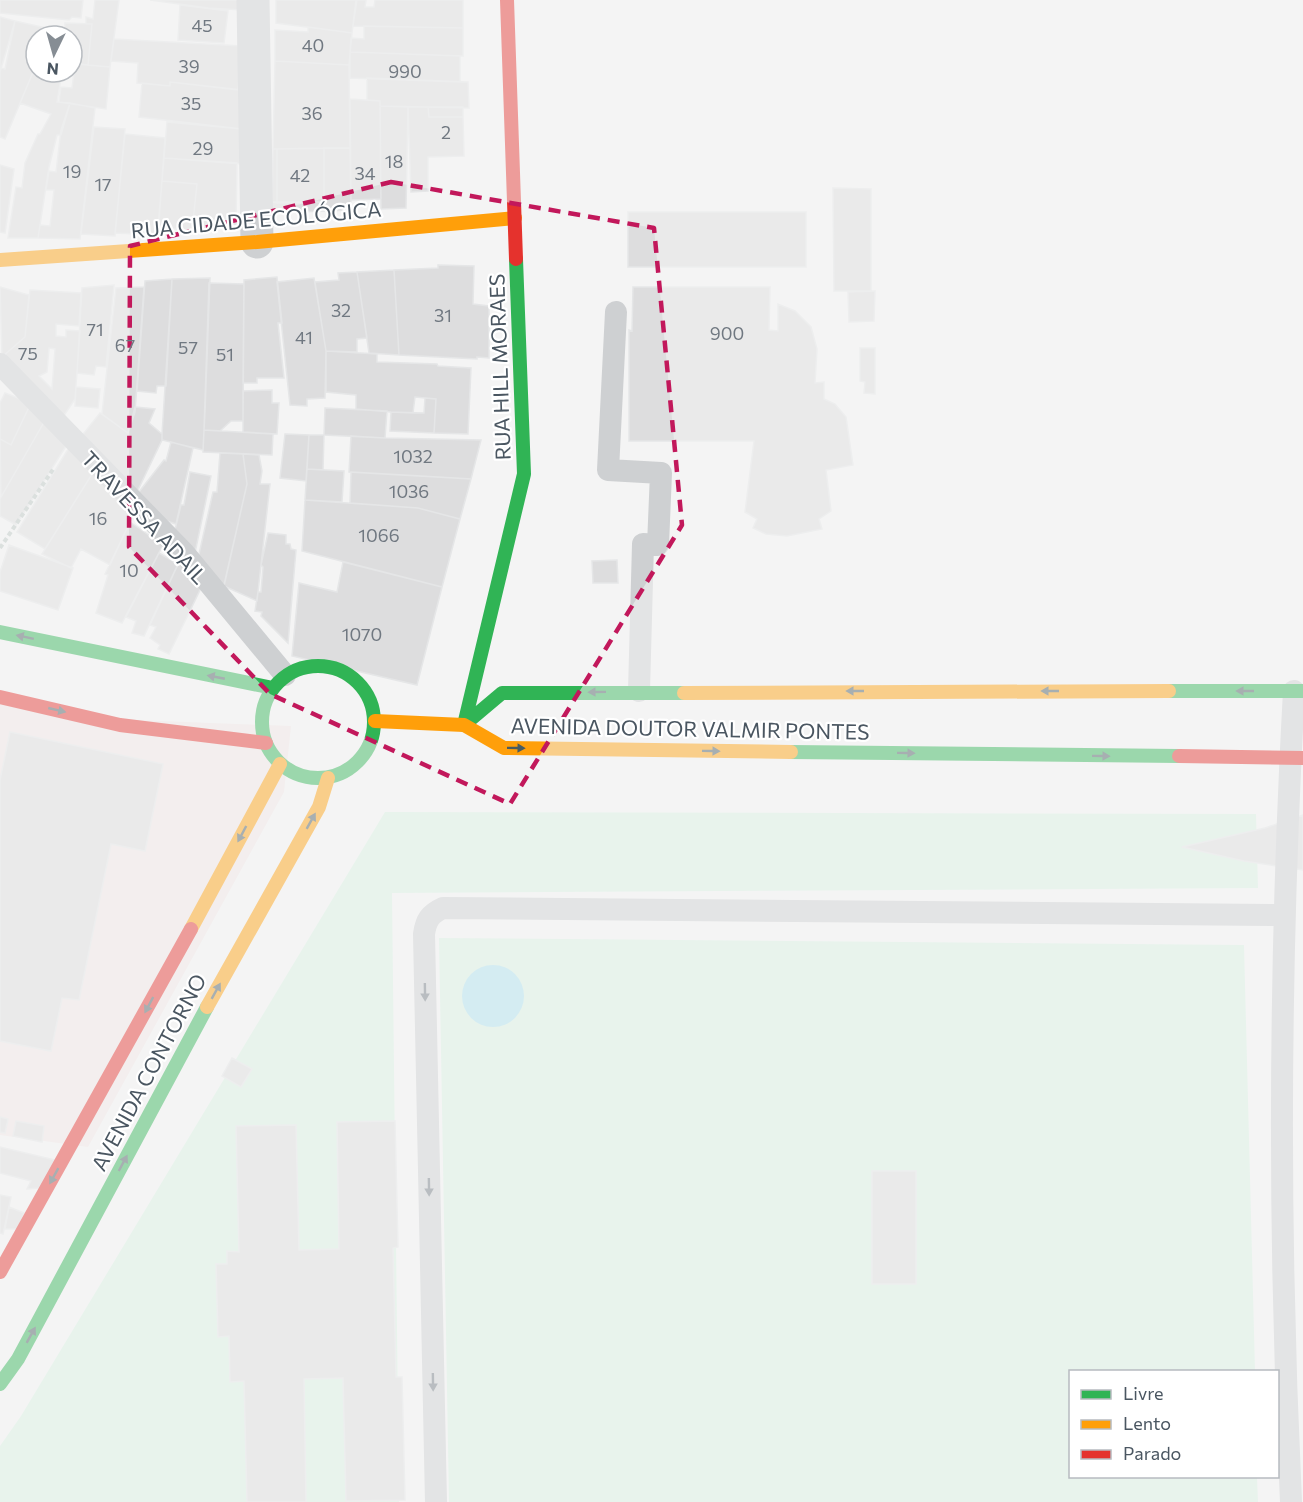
<svg xmlns="http://www.w3.org/2000/svg" width="1303" height="1502" viewBox="0 0 1303 1502" font-family="Commissioner,sans-serif">
<style>
.medical{fill:#f1e7e6}
.green{fill:#d9f2e3}
.water{fill:#aee2f0}
.building{fill:#ddddde;stroke:#e5e6e7;stroke-width:1.5;fill-rule:evenodd}
.lines{fill:none;stroke-linecap:round;stroke-linejoin:round}
.path{stroke:#bcc7c4;stroke-width:4;stroke-dasharray:4.5 3;stroke-linecap:butt}
.lane{stroke:#ced0d2;stroke-width:22}
.street{stroke:#ced0d2;stroke-width:33}
.fast{stroke:#30b455;stroke-width:14}
.slow{stroke:#ff9f0a;stroke-width:14}
.jam{stroke:#e5322d;stroke-width:14}
.oneway{fill:#495b60}
.oneway2{fill:#727b83}
.marked{fill:none;stroke:#c2185b;stroke-width:4.5;stroke-dasharray:12 8;stroke-linejoin:round}
.labels{text-anchor:middle;dominant-baseline:central;stroke-width:4.5;stroke-linejoin:round;paint-order:stroke}
.number-label{font-size:18px;fill:#707881}
.street-label{font-size:21px;fill:#4a5661;stroke:#fff}
</style>
<rect width="100%" height="100%" fill="#f4f4f4"/>
<path class="medical" d="M0,697l83,21 208,8 -7,66 -196,355 -88,-12z"/>
<path class="green" d="M385,812l871,2 2,74 -866,5 7,609h-399v-56l21,-30z
M439,938l805,7 11,426 -185,1v104l187,1 1,25h-809z"/>
<path class="water" d="M462 996a31 31 0 1 1 62 0a31 31 0 1 1-62 0Z"/>
<path class="building" d="M0,0h83l-2,18 -9,-1 -3,3 -69,-7z
M95,0h24l-9,67 -22,-2 4,-41h-6v-7l7,2z
M150,0h92v10l-34,-2z
M276,0h80l-4,33 -76,-10z
M357,0h9l-1,7h9l1,-7h88v28l-110,-2z
M180,5l48,6 -4,32 -46,-3z
M0,17l15,4 -15,51z
M15,21l36,8 -3,7h-12v29l-31,74 -5,-2v-65l1,-4 4,1z
M65,23l27,1 -4,41 -16,-2v-27h-8z
M364,26l99,2v28l-113,-4 1,-14 13,1z
M308,27l44,6 -3,32 -74,-4v-31l33,2z
M51,29l14,2 -1,5h-16z
M114,39l128,7 -4,44 -68,-8v4l-33,-3 1,-20 -27,-2z
M350,52l110,4v26l-110,-4z
M275,61l74,4 1,83 -77,1z
M75,64l35,3 -4,42 -47,-7 2,-15 11,1z
M36,65v7h26l-5,30 13,1 -9,32h-4l-8,32 -11,71h-30l8,-51 6,1 3,-25 13,-29h2l11,-20 -31,-11z
M367,78l101,4 1,26 -89,-2v-5l-13,-1z
M170,82l72,8v39l-103,-12 3,-34 28,3z
M350,99l30,2 1,98 -30,1z
M70,103l25,5 -15,131 -42,-1 2,-13 10,1 4,-36h-8l3,-19 7,1 5,-42z
M380,106l28,1 -2,101 -25,1z
M408,107h20l1,10h34l1,39 -36,1v34l-17,1z
M428,107h35v10h-34z
M167,122l75,7 -1,35 -77,-6z
M94,127l31,2 -10,107 -34,-2z
M125,134l40,4 -7,97 -43,-2z
M324,148h26l1,62 -80,3 1,-11h52z
M324,148v54l-47,1v-54z
M273,149h4v54l-5,-1z
M164,158l73,5 -1,61 -44,7 5,-47 -35,-3z
M0,165l14,4 -9,64 -5,-1z
M162,181l35,3 -5,47 -34,-4z
M833,188l38,1v102h-37z
M628,212h178v55h-178z
M438,265l36,1 -1,38 16,2v52l-12,-1v2l-78,-4 -5,-85 44,-2z
M394,270l5,85 -30,-2 -12,-81z
M357,272l10,66 -10,1v13l-31,-1 -11,-69 24,-2 -1,-7z
M277,277l5,46h-4l6,55h-27v5h-14l1,-103z
M210,278l-5,133 -2,39 -41,-10v-6l10,-155z
M314,278l12,73 -1,47 -18,1v7l-17,-1 -13,-123z
M172,279l-6,107h-9l-1,7 -19,-2 8,-110z
M209,283l35,1 -1,137h-12l-11,10 -16,-1z
M114,285l-8,82 -10,-1 -2,9 -17,-2 5,-85z
M0,287l29,8 -4,42 -23,20z
M144,287l-9,125 -7,21 -26,-19 14,-126z
M633,287h137l-1,43 9,1v-27l17,7 16,16 6,22 -2,34 9,-1v17l11,5 11,13 7,48 -27,5 5,41 -12,8 3,10 -35,7 -21,-2 -13,-6 4,-9 -12,-7 9,-71h-125v-111l3,1z
M30,290l51,3 -2,33 -23,-2v12l10,1v-7l14,1 -5,68 -12,18 -61,-60 23,-20zM49,348l6,1 -3,40 -13,-13 8,-4z
M875,291l-1,30 -25,1 -1,-30z
M860,348h15v46l-11,-1 1,-11 -5,-1z
M326,351l51,3v8l60,2 1,2 33,2 -3,66 -34,-1 2,-34 -21,-2 -2,16 -22,-1 -35,-3v-14l-30,-3z
M76,387l24,2 -2,19 -23,-2z
M272,390v13h7l-2,31 -34,-2v-41z
M5,393l26,10 -20,42 -11,-6v-36z
M425,398l11,1 -2,34 -44,-2 1,-19 33,1z
M31,403l16,14 -46,80 -1,-58 11,6z
M135,407l20,2 -6,14 13,11v6l-25,52 -57,-54 20,-25 28,20z
M325,408l62,3 -2,27 -61,-3z
M47,417l21,26 -52,82 -16,-9v-17z
M204,430l69,4 -1,21 -69,-3z
M285,434l24,1 -3,46 -26,-3z
M309,435h15l-1,35 -16,-1z
M351,436l34,2 96,2 -10,39 -122,-7z
M171,442l22,6 -17,76 -19,-6 -22,-21 29,-37 2,1z
M70,446l24,25 -49,78 -28,-17z
M220,453l23,1 4,30 -23,101 -27,-22 16,-71h4z
M243,454l16,1 3,16 -2,13h10l-13,117 -33,-15 23,-102z
M307,469l37,2 -2,31 -37,-2z
M94,471l33,27 -5,8 12,7 -24,52 -29,-16 -10,19 -29,-14z
M190,472l21,4 -16,77 -23,-11 9,-37h3z
M351,472l70,4 50,3 -11,40 -42,-11 -68,-5z
M305,500l113,8 42,11 -18,68 -140,-36z
M130,522l33,23 -41,78 -26,-10 12,-38 -3,-1z
M268,533l18,2v9h4l1,5 5,1 -8,93 -27,-27 1,-4 -7,-1 3,-19h3l2,-25 -2,-2z
M9,545l64,23 -15,42 -58,-19v-19z
M159,553l19,11 -34,72 -12,-3 4,-12 -10,-4z
M180,560l21,28 -32,66 -11,-5 2,-4 -10,-7 6,-11 -6,-2z
M617,560l1,23h-25l-1,-22z
M343,562l99,25 -25,98 -125,-29 7,-73 38,9z
M10,732l153,32 -18,87 -34,-7 -32,156 -17,-2 -11,53 -51,-10v-261z
M1303,815v55l-59,-9 -62,-14 83,-19z
M232,1058l20,11 -11,18 -19,-11z
M0,1117l8,2 -3,14 -5,-1z
M16,1121l28,5 -2,16 -29,-6z
M395,1121l3,126 -5,1 3,129h6l3,123 -59,1 -3,-123 -39,1 2,123h-59l-3,-121 -14,1 -1,-46 -11,1 -2,-73h11v-13l12,1 -3,-126 60,-1 3,125 40,-1 -2,-127z
M0,1147l55,13 -16,28 -12,1 4,-8 -31,-8z
M872,1171h44v113h-44z
M0,1195l11,2 -8,37 -3,-1z
M9,1207l15,6 -5,16h-14z"/>
<g class="lines">
<path class="path" d="M0,548l54,-80"/>
<path class="lane" d="M616,312l-8,158 53,3 -3,72 -15,-1 -4,147
M0,364l184,189 101,122
M436,1502l-12,-568c2,-14 6,-20 19,-26l841,7
M1291,1502c-13,-270 -12,-540 3,-811"/>
<path class="street" d="M253,0l4,242"/>
<path class="fast" d="M0,632l273,56
M262 722a56 56 0 1 1 112 0a56 56 0 1 1-112 0Z
M1169,691h134
M464,725l38,-32h182
M464,725l60,-251 -8,-215
M791,752l388,4
M0,1384l18,-25 189,-352"/>
<path class="slow" d="M0,260l257,-18 258,-24
M684,693l485,-2
M375,721l89,4 40,23 287,4
M191,929l89,-165
M207,1007l112,-200 9,-29"/>
<path class="jam" d="M507,0l9,259
M0,697l120,28 146,18
M1179,756l124,2
M0,1272l191,-343"/>
</g>
<defs><path id="oneway-solid" d="M-6-.8H1V-3.2L6.5 0L1 3.2V.8H-6Z" transform="scale(1.5)"/></defs>
<g class="oneway">
<use href="#oneway-solid" transform="translate(25 637) rotate(-168)"/>
<use href="#oneway-solid" transform="translate(216 677) rotate(-169)"/>
<use href="#oneway-solid" transform="translate(855 691) rotate(-180)"/>
<use href="#oneway-solid" transform="translate(1050 691) rotate(-180)"/>
<use href="#oneway-solid" transform="translate(1245 691) rotate(-180)"/>
<use href="#oneway-solid" transform="translate(597 692) rotate(179)"/>
<use href="#oneway-solid" transform="translate(57 710) rotate(13)"/>
<use href="#oneway-solid" transform="translate(516 748) rotate(1)"/>
<use href="#oneway-solid" transform="translate(711 751) rotate(1)"/>
<use href="#oneway-solid" transform="translate(906 753) rotate(1)"/>
<use href="#oneway-solid" transform="translate(1101 756) rotate(1)"/>
<use href="#oneway-solid" transform="translate(311 821) rotate(-61)"/>
<use href="#oneway-solid" transform="translate(242 834) rotate(118)"/>
<use href="#oneway-solid" transform="translate(216 991) rotate(-61)"/>
<use href="#oneway-solid" transform="translate(149 1005) rotate(118)"/>
<use href="#oneway-solid" transform="translate(123 1163) rotate(-62)"/>
<use href="#oneway-solid" transform="translate(54 1176) rotate(119)"/>
<use href="#oneway-solid" transform="translate(31 1335) rotate(-61)"/>
</g>
<g class="oneway2">
<use href="#oneway-solid" transform="translate(425 992) rotate(89)"/>
<use href="#oneway-solid" transform="translate(429 1187) rotate(89)"/>
<use href="#oneway-solid" transform="translate(433 1382) rotate(89)"/>
</g>
<path d="M0 0H1303V1502H0ZM391,182l263,46 28,297 -172,279 -240,-110 -141,-147 1,-301z" fill="#f4f4f4" fill-opacity=".55" fill-rule="evenodd"/>
<path class="marked" d="M391,182l263,46 28,297 -172,279 -240,-110 -141,-147 1,-301z"/>
<g class="labels">
<g class="number-label">
<text x="202" y="25">45</text>
<text x="313" y="45">40</text>
<text x="189" y="66">39</text>
<text x="405" y="71">990</text>
<text x="191" y="103">35</text>
<text x="312" y="113">36</text>
<text x="446" y="132">2</text>
<text x="203" y="148">29</text>
<text x="394" y="161">18</text>
<text x="72" y="171">19</text>
<text x="365" y="173">34</text>
<text x="300" y="175">42</text>
<text x="103" y="184">17</text>
<text x="341" y="310">32</text>
<text x="443" y="315">31</text>
<text x="95" y="329">71</text>
<text x="727" y="333">900</text>
<text x="304" y="337">41</text>
<text x="125" y="345">67</text>
<text x="188" y="347">57</text>
<text x="28" y="353">75</text>
<text x="225" y="354">51</text>
<text x="413" y="456">1032</text>
<text x="409" y="491">1036</text>
<text x="98" y="518">16</text>
<text x="379" y="535">1066</text>
<text x="129" y="570">10</text>
<text x="362" y="634">1070</text>
</g>
<g class="street-label">
<text transform="translate(256 219) rotate(-5)">RUA CIDADE ECOLÓGICA</text>
<text transform="translate(499 367) rotate(-92)">RUA HILL MORAES</text>
<text transform="translate(145 517) rotate(47)">TRAVESSA ADAIL</text>
<text transform="translate(690 728) rotate(1)">AVENIDA DOUTOR VALMIR PONTES</text>
<text transform="translate(148 1072) rotate(-62)">AVENIDA CONTORNO</text>
</g>
</g>
<rect x="1069" y="1370" width="210" height="108" fill="#ffffff" stroke="#b7bbc0" stroke-width="1.5"/>
<rect x="1081" y="1390" width="30" height="9" fill="#30b455" stroke="#b7bbc0" stroke-width="1.5"/>
<text x="1123" y="1400" font-size="18" fill="#4a5661">Livre</text>
<rect x="1081" y="1420" width="30" height="9" fill="#ff9f0a" stroke="#b7bbc0" stroke-width="1.5"/>
<text x="1123" y="1430" font-size="18" fill="#4a5661">Lento</text>
<rect x="1081" y="1450" width="30" height="9" fill="#e5322d" stroke="#b7bbc0" stroke-width="1.5"/>
<text x="1123" y="1460" font-size="18" fill="#4a5661">Parado</text>
<g transform="translate(54 54) rotate(185)"><circle r="28" fill="#ffffff" stroke="#b7bbc0" stroke-width="1.5"/>
<path d="M0-4.5L10 22L0 15L-10 22Z" fill="#868d94"/>
<text y="-9" font-size="16" font-weight="bold" text-anchor="middle" fill="#4a5661">N</text>
</g>
</svg>
